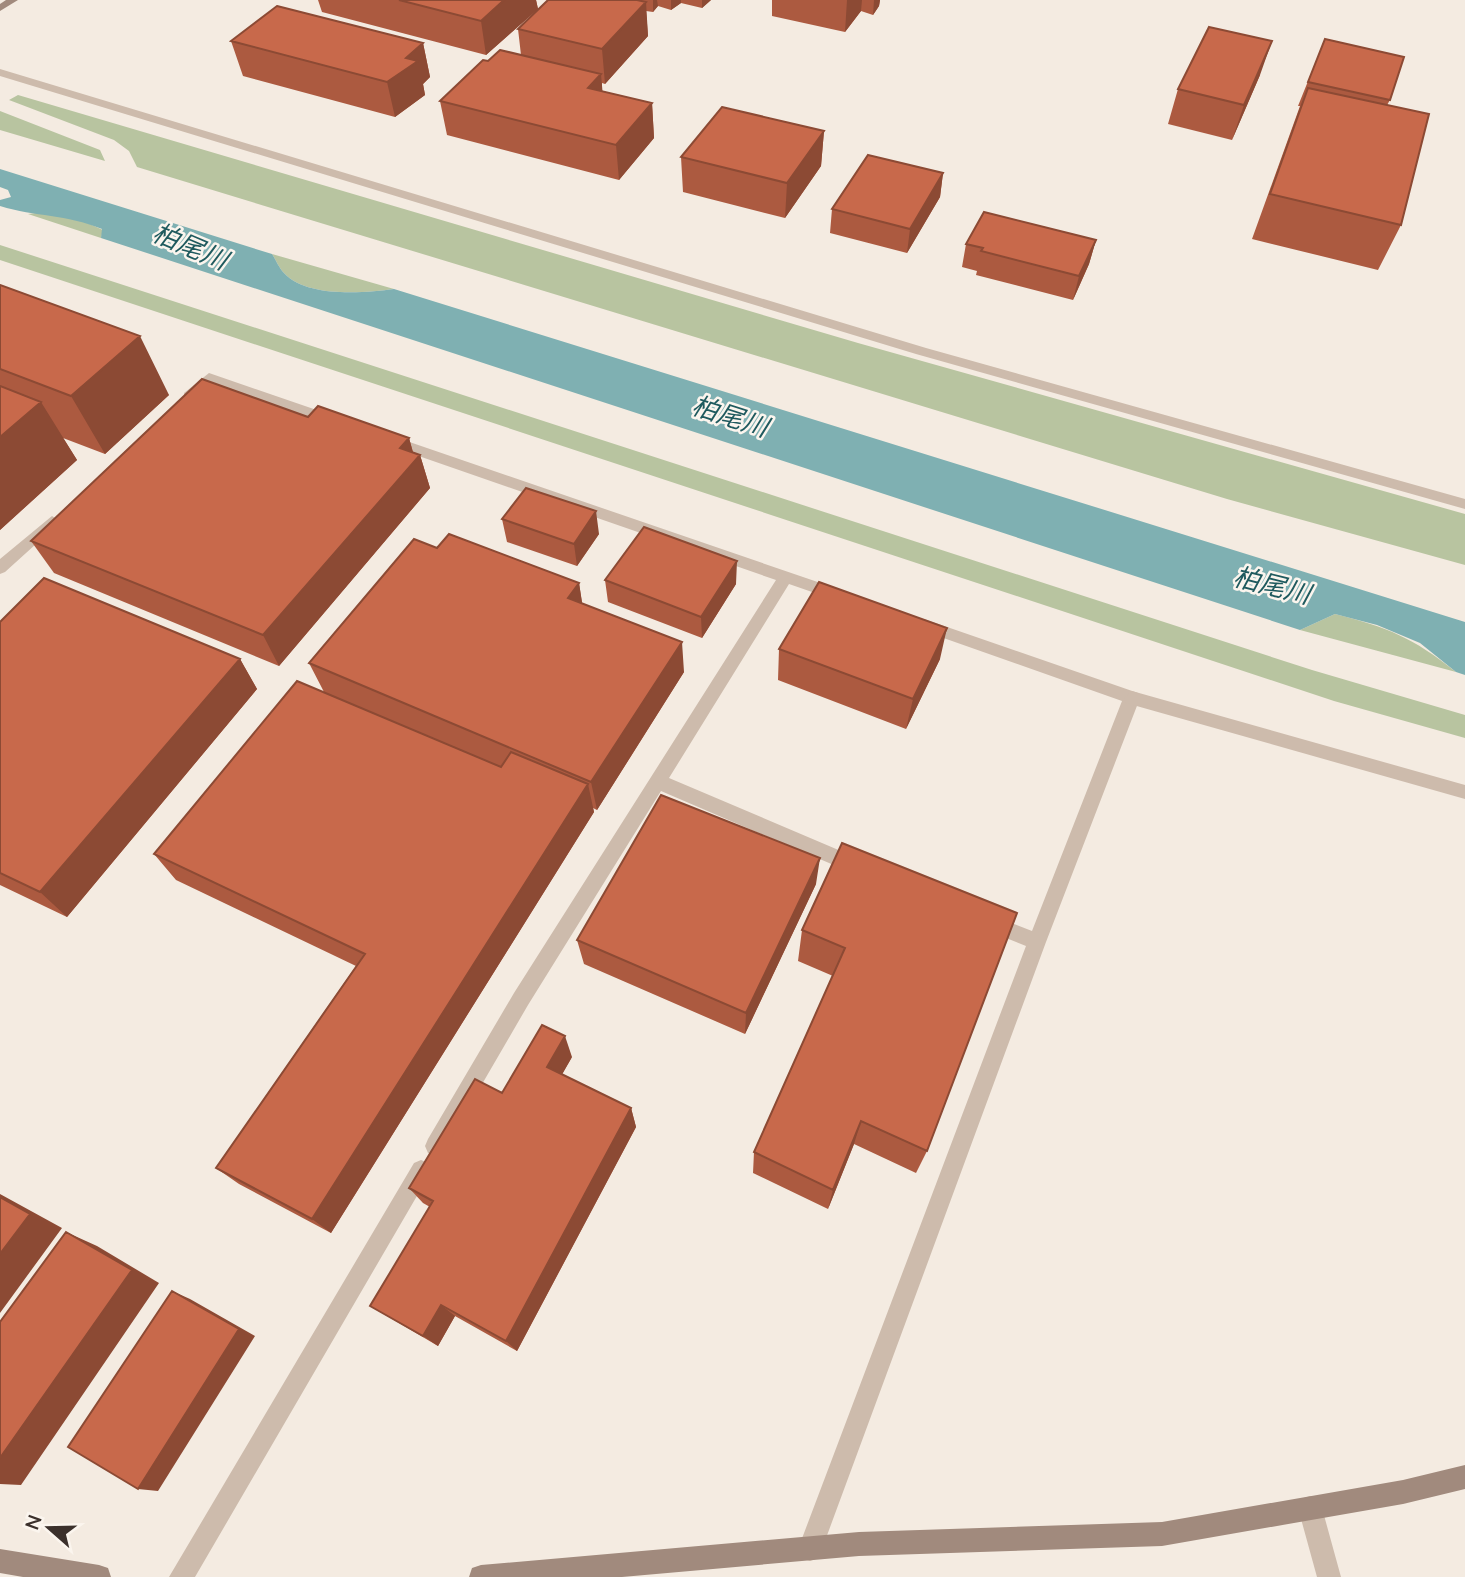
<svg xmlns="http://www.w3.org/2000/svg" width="1465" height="1577" viewBox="0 0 1465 1577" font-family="'Nunito Sans','Noto Sans JP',sans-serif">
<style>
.green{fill:#b8c4a0}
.water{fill:#7fb0b2}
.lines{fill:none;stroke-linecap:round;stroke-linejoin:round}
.lane{fill:#cdbbac;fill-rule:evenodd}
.street{fill:#cdbbac;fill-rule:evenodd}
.secondary{fill:#a18a7d;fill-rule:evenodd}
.wall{fill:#ac5a40}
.shaded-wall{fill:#8c4a34}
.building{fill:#c8694b;stroke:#8c4a34;stroke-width:2}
.labels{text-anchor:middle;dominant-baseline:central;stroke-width:5;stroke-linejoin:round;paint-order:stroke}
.water-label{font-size:26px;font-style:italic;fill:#1f5a5e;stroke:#fbf5ee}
</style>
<rect width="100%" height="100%" fill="#f4ebe1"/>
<path class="green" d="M18,95l840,248 607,171v51l-238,-66 -1090,-332 -8,-16 -15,-11 -105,-40z
M0,111l100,39 5,11 -105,-31z
M44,212l37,8 22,10 -2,8 -73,-24z
M0,245l1312,425 153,45v23l-131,-37 -1334,-441z
M272,254l122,35c-30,4 -87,9 -110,-16 -5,-5 -8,-13 -12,-19z
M1335,614c54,14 77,23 121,58l-156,-42z"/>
<path class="water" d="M0,169l272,85c4,6 7,14 12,19 23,25 80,20 110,16l1071,333v53l-9,-3 -36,-29 -43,-18 -42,-11 -35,16 -1199,-392 1,-9c-36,-15 -66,-12 -102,-23v-6l11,-3 -3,-7 -8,-3z"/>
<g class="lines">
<path class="lane" d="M209,373l128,44 2,3 -2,3h-10l-116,-39 -17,15h-10v-6z
M392,436l452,155 2,4 -2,4 -6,2 -49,-17 -120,194 193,82 3,6 -3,6 -6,2 -6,-2 -189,-81 -133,214 -86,148 -7,3 -7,-3 -3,-7 3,-7 86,-146 262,-413 -389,-135 -2,-4z
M52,516l8,5 -3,4 -52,47 -5,2v-15z
M924,619l214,74 2,5 -94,244 -224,607 -3,9 -9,3 -9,-3 -3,-9 228,-603 -45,-18 -2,-6 2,-6 7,-2 44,17 90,-230 -204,-72 -2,-4z
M421,1160l7,3 3,7 -3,7 -233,400h-26l245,-414z
M1310,1496l9,3 3,9 19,69h-24l-19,-69 3,-9z"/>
<path class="street" d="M0,69l926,279 539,151v10l-549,-155 -916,-278z
M1132,691l333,94v14l-339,-96 -2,-5z"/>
<path class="secondary" d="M6,0h12l-18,11v-7z
M1465,1465v24l-62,15 -241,42 -303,10 -237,21h-153l3,-9 9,-3 378,-33 303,-10 241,-42z
M0,1549l99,16 9,3 3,9h-88l-23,-4z"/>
</g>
<path class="wall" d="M318,0h218l2,9 -52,46 -164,-43z
M548,0h163l-9,8 -21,-5 -10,7 -13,-4 -5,6 -7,-1 2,25 -43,48 -3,-1v8l50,12 2,35 -35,42 -172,-45 -7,-34 48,-40 33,-6 -3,-26z
M772,0h108l-1,6 -6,9 -12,-4 -16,21 -73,-16z
M1325,39l65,61 -3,5 14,120 -23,45 -126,-31 48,-133h-2z
M231,41l192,2 7,34 -7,7 2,11 -30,22 -152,-41z
M1260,75l-28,65 -64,-16 10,-35z
M824,131l-3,35 -36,52 -102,-26 -2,-35z
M943,173l-3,24 -33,56 -77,-20 2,-24z
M1096,240l-7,24 -16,36 -97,-25 1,-4 -15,-4 4,-23z
M0,285l169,110 -64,59 -42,-16 14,22 -77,70z
M308,417l101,21 4,14 7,3 10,33 -151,178 -225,-93 -23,-32z
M502,519l97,15 -22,32 -70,-24z
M437,548l142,35 3,20 102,69 -87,138 -4,-2 1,4 -263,421 -92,-49 -23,-16 140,-202 -180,-86 -22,-26 170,-162 -15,-29z
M605,580l131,4 -34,54 -94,-36z
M0,622l240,37 17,30 -190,228 -67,-32z
M779,649l161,10 -34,70 -128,-49z
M842,843l85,308 -11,22 -62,-29 -26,65 -75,-36 1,-21 79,-176 -35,-15 4,-31z
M816,884l-71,150 -161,-70 -7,-24z
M572,1057l-10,17 69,34 5,19 -119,224 -62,-35 -17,30 -68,-40 60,-99 -7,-4 -14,-15 93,-95z"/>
<path class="shaded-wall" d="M504,0h32l2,9 -52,46 -5,-34z
M653,0h4l1,6 -5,6z
M671,0h10v3l-10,7z
M702,0h9l-9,8z
M847,0h15l-1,11 -16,21z
M874,0h6l-1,6 -6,9z
M646,2l2,34 -43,48 -3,-35z
M1272,41l-12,34 -28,65 12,-35z
M423,43l7,34 -7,7 2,11 -30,22 -8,-35 19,-24z
M601,74l3,35 -16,-21z
M652,103l2,35 -35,42 -3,-35z
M824,131l-3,35 -36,52 2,-35z
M943,173l-3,24 -33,56 3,-24z
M1096,240l-7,24 -16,36 6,-24z
M140,336l29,59 -64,59 -34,-58z
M41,402l36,58 -77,70v-93z
M409,438l6,22 5,-5 10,33 -151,178 -16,-31 137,-187z
M596,511l3,23 -22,32 -3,-22z
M737,561l-1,23 -34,54 -1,-21z
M579,583l5,32 -16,-17z
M947,628l-7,31 -34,70 7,-30z
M682,642l2,30 -87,138 -6,-28z
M240,659l17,30 -190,228 -27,-25z
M588,784l6,28 -263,421 -19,-14z
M820,858l-4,26 -71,150 1,-21z
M565,1036l7,21 -17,30 -8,-20z
M631,1108l5,19 -119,224 -11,-10z
M861,1121l-7,23 -26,65 5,-19z
M0,1194l62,34 -62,85z
M66,1232l31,14 62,37 -138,202 -21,-1v-26z
M172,1291l18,8 65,37 -97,155 -20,-2z
M441,1305l14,11 -17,30 -15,-10z"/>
<path class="building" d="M399,0h105l-23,21z
M548,0h89l9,2 -44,47 -84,-20z
M277,6l146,37 -17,15 12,3 -31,21 -156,-41z
M1209,27l63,14 -28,64 -66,-16z
M1325,39l79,18 -14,43 -82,-18z
M500,50l101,24 -13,14 64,15 -36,42 -176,-44 43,-41 5,1z
M1308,88l121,26 -28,111 -131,-31z
M722,107l102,24 -37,52 -106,-26z
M868,155l75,18 -33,56 -78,-20z
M984,212l112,28 -17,36 -98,-25 2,-3 -17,-4z
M0,285l140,51 -69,60 -71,-27z
M202,379l106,38 10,-11 91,32 -9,10 20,7 -157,180 -232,-94z
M0,386l41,16 -41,35z
M526,488l70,23 -22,33 -72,-25z
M644,527l93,34 -36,56 -96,-37z
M449,534l130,49 -11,15 114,44 -91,140 -282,-119 105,-124 23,9z
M44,578l196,81 -200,233 -40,-19v-251z
M819,582l128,46 -34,71 -134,-50z
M297,681l204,86 10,-15 77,32 -276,435 -96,-51 149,-214 -211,-100z
M661,795l159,63 -74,155 -169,-73z
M842,843l175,70 -90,238 -66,-30 -28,69 -79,-38 91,-204 -43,-18z
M542,1025l23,11 -18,31 84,41 -125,233 -65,-36 -18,31 -53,-30 63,-105 -24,-13 66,-109 27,14z
M0,1197l30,17 -30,40z
M66,1232l66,38 -132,188v-136z
M172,1291l67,38 -101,160 -70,-42z"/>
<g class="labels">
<g class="water-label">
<text transform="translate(190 247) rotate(23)">柏尾川</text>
<text transform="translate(730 417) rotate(18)">柏尾川</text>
<text transform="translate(1272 586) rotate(14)">柏尾川</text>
</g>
</g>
<g transform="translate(49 1528) rotate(290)" stroke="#fbf5ee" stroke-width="5" paint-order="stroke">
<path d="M0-5L12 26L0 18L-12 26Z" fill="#3b302b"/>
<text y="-10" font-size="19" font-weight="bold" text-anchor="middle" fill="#3b302b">N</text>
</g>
</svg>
